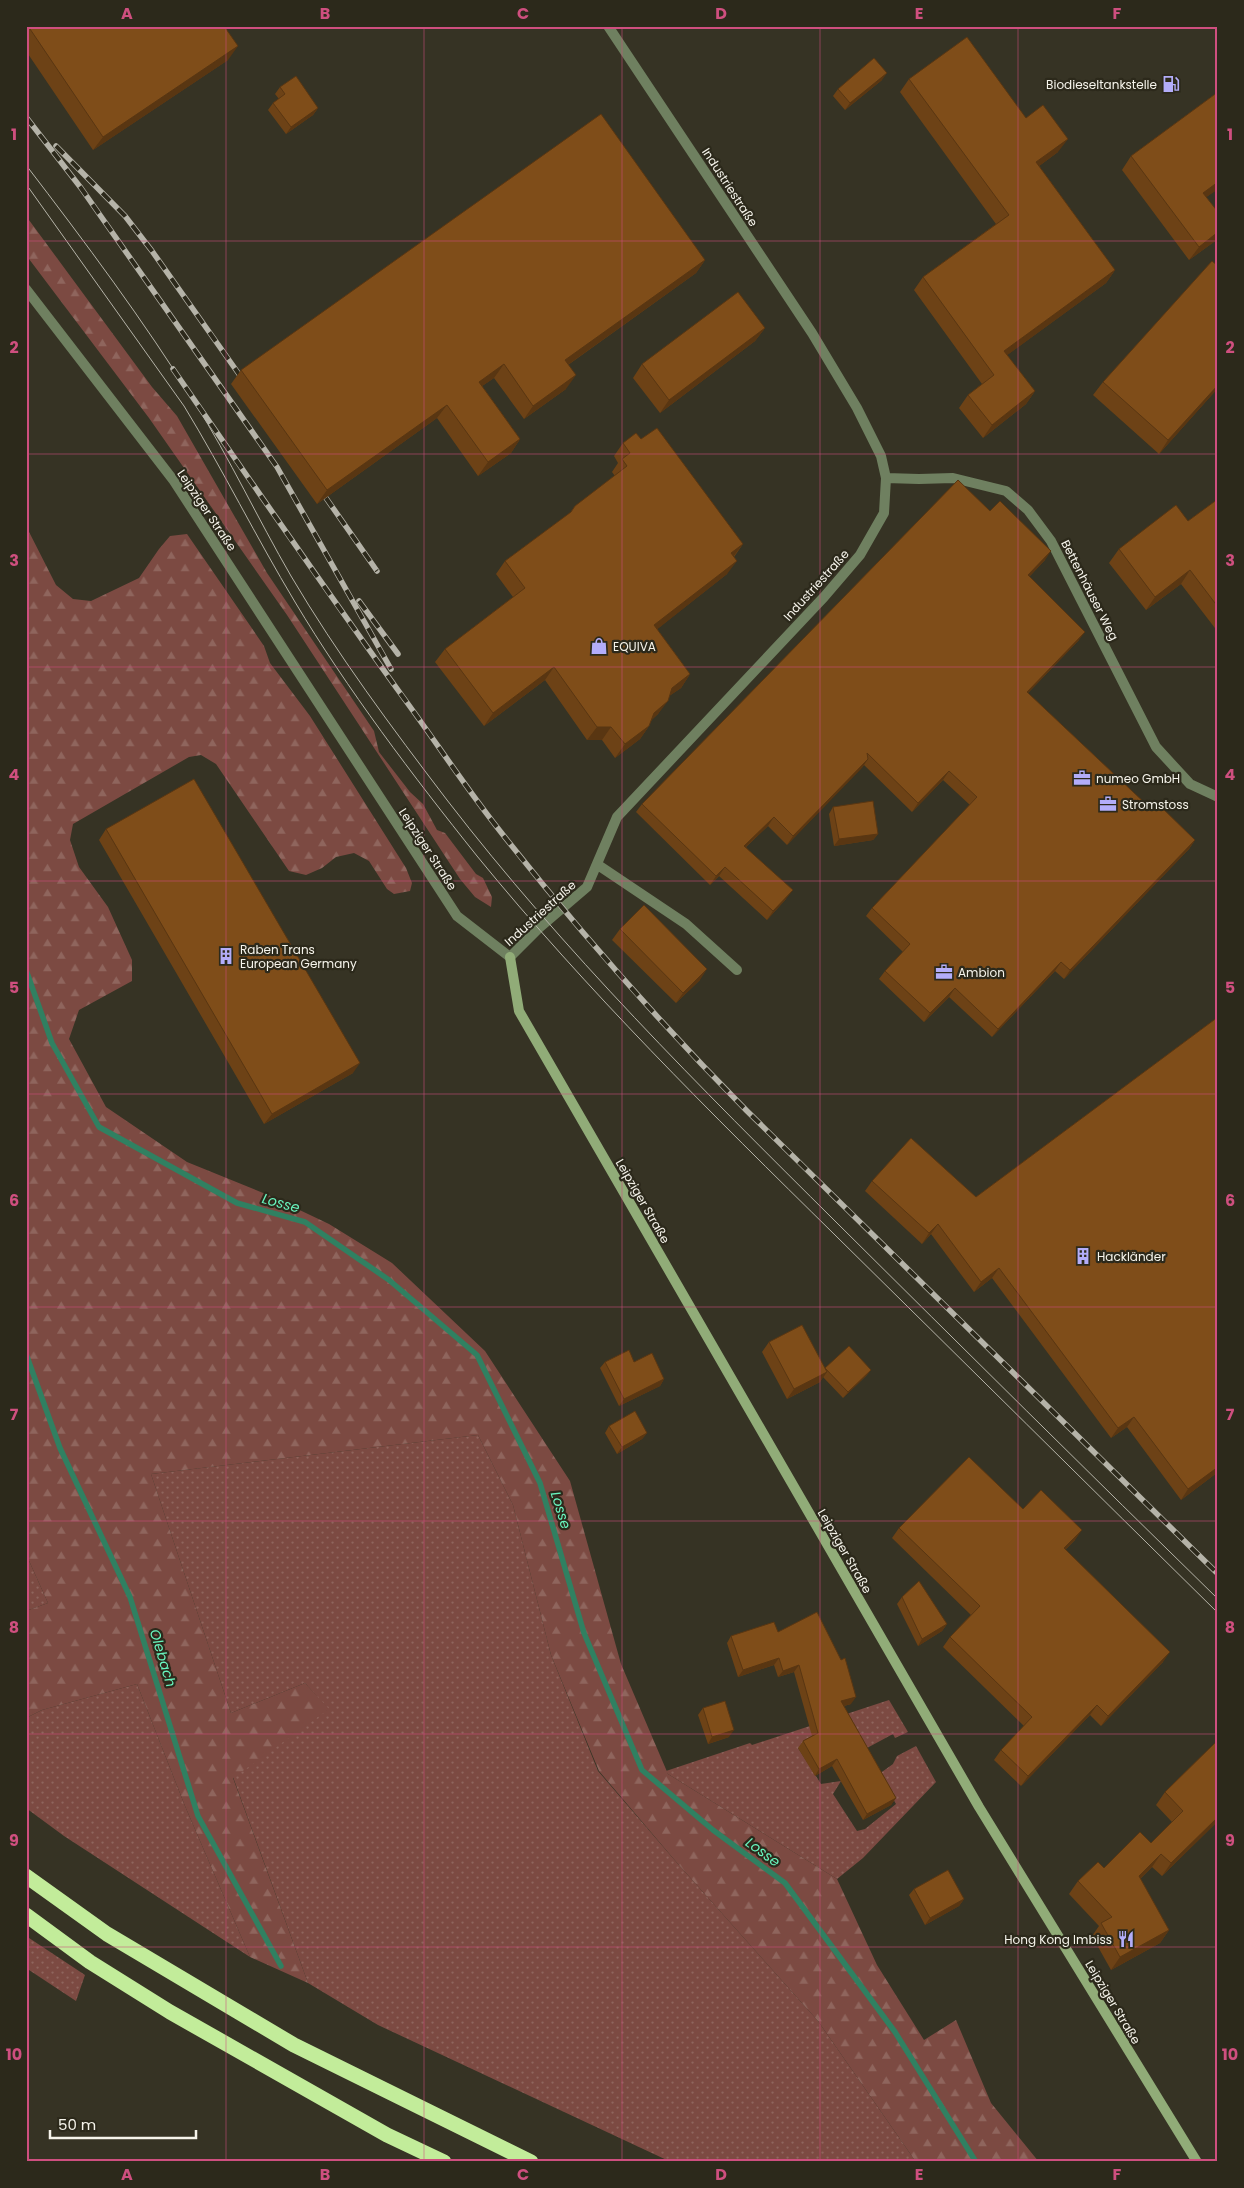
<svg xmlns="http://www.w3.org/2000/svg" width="1244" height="2188" viewBox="0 0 1244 2188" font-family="Poppins,sans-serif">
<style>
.grass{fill:url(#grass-dots)}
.forest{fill:url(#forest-firs)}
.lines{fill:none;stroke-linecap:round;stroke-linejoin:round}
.stream{stroke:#308061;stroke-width:5.5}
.street{stroke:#6f8060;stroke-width:10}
.secondary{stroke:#91ac78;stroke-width:10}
.highway{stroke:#c2ec9a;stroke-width:15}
.tram{stroke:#b5b3a8;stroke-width:1}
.rail-casing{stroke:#b5b3a8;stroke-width:5.5}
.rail{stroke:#2c291b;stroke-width:4;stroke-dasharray:11;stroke-linecap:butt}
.wall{fill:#6d4216}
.shaded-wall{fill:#593612}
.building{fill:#7f4d19;stroke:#593612}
.grid{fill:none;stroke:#cf4f7f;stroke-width:1;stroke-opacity:0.55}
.labels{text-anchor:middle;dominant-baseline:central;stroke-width:4.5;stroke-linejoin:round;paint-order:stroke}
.poi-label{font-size:12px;fill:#f6f4eb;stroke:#2c291b;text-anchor:start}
.street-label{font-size:12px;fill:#f6f4eb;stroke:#2c291b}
.water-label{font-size:14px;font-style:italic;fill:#68f5be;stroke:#2c291b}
.neatline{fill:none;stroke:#cf4f7f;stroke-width:2}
.grid-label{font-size:16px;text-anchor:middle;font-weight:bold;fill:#cf4f7f}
</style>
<defs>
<pattern id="grass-dots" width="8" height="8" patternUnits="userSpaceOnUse" patternTransform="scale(1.25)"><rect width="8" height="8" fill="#7c4a42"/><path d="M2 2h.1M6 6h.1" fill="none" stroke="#8f655d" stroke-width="1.8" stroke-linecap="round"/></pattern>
<pattern id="forest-firs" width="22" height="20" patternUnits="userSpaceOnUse" patternTransform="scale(1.25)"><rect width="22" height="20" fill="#7c4a42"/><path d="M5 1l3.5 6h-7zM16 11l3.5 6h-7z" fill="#8f655d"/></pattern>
</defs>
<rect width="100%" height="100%" fill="#363324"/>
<path class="grass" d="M478,1435l35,70 38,150 47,116 80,93 140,157 98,141h-245l-293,-137 -70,-42 -75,-206 95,-68 -23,-26 -74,30 -80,-239z
M26,1554l22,49 -22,8z
M137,1684l48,122 65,151 -186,-121 -38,-28v-90l16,-8z
M889,1700l19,32 -13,6 -2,-4 -26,14h-69l23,36 20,-3 -8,13 24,37 8,-2 31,-25 -17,-30 14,-10 4,-8 19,-10 20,36 -73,76 -26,21 -169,-105 -2,-3 84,-28 2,2z
M26,1936l59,39 -9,26 -50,-33z"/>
<path class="forest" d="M26,216l126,171 25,29 90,157 107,158 5,21 31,40 13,12 14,26 8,3 31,41 7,4 9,19 -1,10 -16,-10 -15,-18 -173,-264 -138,-197 -123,-163z
M26,526l30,59 17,14 18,2 48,-23 20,-29 11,-13 17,-2 77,112 6,17 40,53 96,152 6,15 -2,8 -16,3 -7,-5 -18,-28 -15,-8 -18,4 -14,11 -16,7 -17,-4 -73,-107 -15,-9 -12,2 -116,67 -3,16 9,27 29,40 24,53v21l-53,29 -10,29 37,68 81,55 81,33 61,29 63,39 93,88 85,130 51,183 47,110 169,105 40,86 47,75 32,-20 35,83 48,59h-123l-98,-141 -140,-157 -79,-93 -48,-116 -38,-150 -35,-70 -327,39 80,239 74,-30 24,26 -96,69 75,205 -58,-26 -65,-151 -48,-122 -95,26 -16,8v-107l22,-8 -22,-49z"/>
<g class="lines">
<path class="stream" d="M26,970l26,73 47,84 138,76 68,19 84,58 88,75 63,128 44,150 58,137 71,60 72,53 110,149 81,130
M26,1354l34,94 70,149 68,219 83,150"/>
<path class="street" d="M26,289l148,192 283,435 53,41 29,-29 48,-41 30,-70 207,-220 36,-42 24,-42 2,-35 -5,-22 -24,-48 -45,-75 -204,-307
M886,478l33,1 34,-1 53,13 22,19 23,31 105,206 34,37 28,13
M598,865l88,59 51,46"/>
<path class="secondary" d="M510,957l9,54 460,796 218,355"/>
<path class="highway" d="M26,1876l81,58 187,111 237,117
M26,1915l64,47 80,50 217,123 57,27"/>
<path class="tram" d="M26,165c59,77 118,156 169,238 35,56 63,116 96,173 46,78 101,152 156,224 117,152 253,287 389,422 127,126 254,252 382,377
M26,184l158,222c39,64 72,131 111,196 52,87 118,174 182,254 110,135 234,257 358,379 128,126 255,252 383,378"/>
<g class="rail-casing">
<path id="rail" d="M26,117l55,71 196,279 114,202
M56,146l69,70 27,35 89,126
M173,369c76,110 152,220 230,328 33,45 63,91 97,134 77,98 160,192 247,280l471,463
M326,498l51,73
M359,601l39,53"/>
</g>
<use href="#rail" class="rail"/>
</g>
<path class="wall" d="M26,26h150l52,34 -135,90 -67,-99z
M909,79l117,39 32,34 -19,14 76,104 -9,13 -99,72 28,36 -9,13 -43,34 -24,-30 9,-13 14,-11 -68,-94 9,-13 73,-53 -96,-132z
M882,80l-37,30 -12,-14 5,-7z
M280,87l38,21 -5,7 -27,19 -18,-24 5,-7 6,-4 -4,-5z
M1218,92v97l-12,8 12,42 -29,21 -67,-90 9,-14z
M705,260l-9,13 -128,92 -2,24 -42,30 -30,-41 -12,8 38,53 -9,14 -33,23 -41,-58 -120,86 -86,-120 10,-14z
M765,328l-10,13 -95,72 -27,-35 9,-14z
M1103,382l115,6 -59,66 -66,-59z
M641,439l102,105 -9,13 -7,17 -70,55 33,45 -9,14 -12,8 -11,18 -7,6 -2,6 -9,13 -25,19 -13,-18h-15l-42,-60 -61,46 -49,-64 10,-13 68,-52 -17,-23 9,-13 65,-48 5,-7 40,-30 -3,-4 6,-9 -4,-7 9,-13z
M1218,499v133l-37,-48 -35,26 -37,-47 10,-14 69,-28z
M990,511l55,49 -16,17 50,63 -51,53 121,114 46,33 -6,9 -125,130 -9,-8 -63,66 -43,-40 -25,25 -45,-43 6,-8 18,-19 -37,-36 6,-8 98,-103 -27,-25 -31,32 -48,-47 -77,80 -19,-19 -22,21 40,52 -19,21 -48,-44 -9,9 -74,-73 6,-8z
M833,807l45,27 -5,6 -39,6 -5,-32z
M106,829l247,244 -89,51 -165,-284z
M620,929l80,51 -24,23 -64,-63z
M1218,1017v455l-37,28 -54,-73 -16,11 -119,-160 -18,14 -43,-58 -9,10 -57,-53 7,-10 104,16z
M769,1342l56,26 46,2 -5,6 -23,22 -20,-21 -3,5 -33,17 -25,-47z
M605,1362h29l30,17 -4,7 -41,20 -19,-38z
M609,1426l38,7 -5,6 -25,15 -12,-21z
M1023,1509l52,31 -10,10 98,112 -62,64 -11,-11 -69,71 -27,-26 7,-10 23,-24 -81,-79 7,-10 21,-22 -79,-77 7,-10z
M902,1597l45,27 -5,7 -24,15 -21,-42z
M778,1632l73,72 -7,2 52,92 -5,7 -28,15 -31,-54 -17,10 -17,-28 5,-7 9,-5 -18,-64 -16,5 -4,-12 -36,12 -11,-34 4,-7z
M703,1708l26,29 -21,7 -10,-29z
M1218,1740v81l-56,55 -10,-9 -12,12 29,51 -9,13 -49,27 -19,-34 7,-10 -30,-32 9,-13 73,-38 21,-21 -16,-17 9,-13z
M914,1889l50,10 -5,7 -34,19 -16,-30z"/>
<path class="shaded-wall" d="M238,46l-10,14 -135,90 10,-13z
M887,73l-5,7 -37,30 5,-7z
M318,108l-5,7 -27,19 5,-7z
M1068,139l-10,13 -31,23 9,-13z
M1218,182v7l-24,17 9,-13z
M1218,232v7l-29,21 10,-13z
M705,260l-9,13 -141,101 10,-14z
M1115,270l-9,13 -111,81 9,-13z
M765,328l-10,13 -95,72 9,-13z
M504,364l-10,14 -25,17 10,-13z
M576,375l-10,14 -42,30 9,-13z
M1218,385v3l-59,66 9,-14z
M1035,391l-9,13 -43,34 9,-13z
M447,405l-10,13 -120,86 10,-14z
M520,439l-9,14 -33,23 10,-14z
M743,544l-10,13 -2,-4z
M1051,551l-6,9 -23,24 6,-9z
M737,561l-10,13 -82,65 9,-14z
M1190,570l-9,14 -35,26 9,-13z
M1085,632l-6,8 -58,60 6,-8z
M554,667l-9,13 -61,46 9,-13z
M690,674l-9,14 -19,13 10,-13z
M668,701l-10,13 -13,13 9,-14z
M649,726l-9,13 -25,19 10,-14z
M597,727h14l-9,13h-15z
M868,759l-6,9 -75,77 6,-9z
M949,771l-6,9 -31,32 6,-9z
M774,817l-6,9 -30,28 6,-8z
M878,834l-5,6 -39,6 5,-7z
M1195,840l-6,9 -125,130 6,-9z
M725,867l-6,9 -9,9 6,-9z
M793,890l-7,9 -19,21 6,-9z
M1061,962l-6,9 -63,66 6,-8z
M707,969l-7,11 -24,23 7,-10z
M955,988l-6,9 -25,25 6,-9z
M360,1063l-7,10 -89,51 8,-10z
M938,1224l-7,10 -9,10 7,-11z
M999,1268l-7,10 -18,14 7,-10z
M871,1370l-5,6 -23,22 5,-6z
M827,1372l-7,10 -33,17 7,-10z
M664,1379l-4,7 -41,20 5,-7z
M1134,1417l-7,10 -16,11 7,-10z
M647,1433l-5,6 -25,15 5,-7z
M1218,1467v5l-37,28 7,-11z
M1082,1530l-7,10 -18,18 7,-10z
M947,1624l-5,7 -24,15 4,-7z
M1170,1652l-7,10 -62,64 7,-10z
M779,1658l-5,7 -36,12 5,-7z
M799,1665l-5,7 -16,5 5,-6z
M856,1697l-5,7 -15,4 5,-7z
M1097,1705l-7,10 -69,71 7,-10z
M734,1730l-5,7 -21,7 4,-7z
M837,1759l-5,7 -17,10 4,-7z
M896,1798l-5,7 -28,15 4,-6z
M1218,1817v4l-56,55 9,-13z
M1161,1854l-9,13 -22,22 9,-13z
M964,1899l-5,7 -34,19 5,-7z
M1169,1930l-9,13 -49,27 9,-13z"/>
<path class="building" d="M28,26h196l14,20 -135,91z
M967,37l59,81 17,-13 25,34 -32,23 79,108 -111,81 31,40 -43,34 -24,-30 26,-20 -71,-98 86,-62 -100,-136z
M874,58l13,15 -37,30 -12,-14z
M296,76l22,32 -27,19 -18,-24 12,-9 -5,-7z
M1218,92v90l-15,11 15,19v20l-19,15 -68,-91z
M601,114l104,146 -140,100 11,15 -43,31 -29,-42 -25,18 41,57 -32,23 -41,-57 -120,85 -86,-120z
M1212,261l6,5v119l-50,55 -65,-58z
M738,292l27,36 -96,72 -27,-36z
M657,428l86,116 -12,9 6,8 -83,64 36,49 -18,14 -4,13 -14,12 -5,13 -24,18 -14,-17h-14l-43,-60 -61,46 -48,-64 80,-61 -20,-27 66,-49 4,-6 52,-40 -5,-7 8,-6 -7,-10 13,-10 5,6z
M958,480l32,31 10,-10 51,50 -23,24 57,57 -58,60 122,115 6,-6 40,39 -125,130 -9,-8 -63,67 -43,-41 -25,25 -45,-42 25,-27 -38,-36 105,-111 -28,-26 -31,32 -51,-50 1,6 -75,77 -19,-19 -30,29 49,44 -20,21 -48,-44 -9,9 -74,-72z
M1218,499v108l-28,-37 -35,27 -36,-48 57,-44 12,16z
M194,779l166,284 -88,51 -166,-285z
M873,801l5,33 -39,5 -6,-32z
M644,905l63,64 -24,24 -63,-64z
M1218,1017v450l-30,22 -54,-72 -16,11 -119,-160 -18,14 -43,-58 -9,9 -57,-52 39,-43 65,59z
M802,1325l25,47 -33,17 -25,-47z
M849,1346l22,24 -23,22 -23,-24z
M629,1350l5,12 18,-9 12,26 -40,20 -19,-37z
M635,1411l12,22 -25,14 -13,-21z
M969,1457l54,52 18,-19 41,40 -18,18 106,104 -62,64 -11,-11 -69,71 -27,-26 31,-33 -82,-80 30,-31 -81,-78z
M919,1581l28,43 -25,15 -20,-42z
M817,1612l24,48 4,-2 11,39 -15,4 55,97 -29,16 -30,-55 -18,10 -16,-28 15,-8 -19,-68 -16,6 -4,-13 -36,12 -12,-34 43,-14 4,10z
M725,1701l9,29 -22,7 -9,-29z
M1218,1740v77l-47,46 -10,-9 -22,22 30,54 -49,27 -19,-34 11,-6 -34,-36 20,-19 6,6 36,-36 11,11 32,-32 -18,-19z
M948,1870l16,29 -34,19 -16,-29z"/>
<path class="grid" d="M226,26v2136M424,26v2136M622,26v2136M820,26v2136M1018,26v2136M26,241h1192M26,454h1192M26,667h1192M26,881h1192M26,1094h1192M26,1307h1192M26,1521h1192M26,1734h1192M26,1947h1192"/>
<defs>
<g id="fuel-bare" transform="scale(1.35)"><path d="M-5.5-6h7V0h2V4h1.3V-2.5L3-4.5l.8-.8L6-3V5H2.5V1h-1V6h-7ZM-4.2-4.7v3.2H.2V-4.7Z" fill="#b3adf9" stroke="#2c291b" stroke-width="2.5" paint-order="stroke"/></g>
<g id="shop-bare" transform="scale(1.35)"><path d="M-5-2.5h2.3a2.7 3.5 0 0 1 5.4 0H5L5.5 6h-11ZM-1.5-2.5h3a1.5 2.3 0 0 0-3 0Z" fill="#b3adf9" stroke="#2c291b" stroke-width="2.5" paint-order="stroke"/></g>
<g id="office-bare" transform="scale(1.35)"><path d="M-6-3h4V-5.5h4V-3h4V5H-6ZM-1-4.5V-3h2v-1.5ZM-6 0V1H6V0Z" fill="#b3adf9" stroke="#2c291b" stroke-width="2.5" paint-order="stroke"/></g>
<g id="building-bare" transform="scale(1.35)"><path d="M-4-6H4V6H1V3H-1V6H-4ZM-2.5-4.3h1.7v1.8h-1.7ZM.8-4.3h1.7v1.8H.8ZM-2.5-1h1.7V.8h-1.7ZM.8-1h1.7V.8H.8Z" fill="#b3adf9" stroke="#2c291b" stroke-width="2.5" paint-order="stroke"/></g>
<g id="restaurant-bare" transform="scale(1.35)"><path d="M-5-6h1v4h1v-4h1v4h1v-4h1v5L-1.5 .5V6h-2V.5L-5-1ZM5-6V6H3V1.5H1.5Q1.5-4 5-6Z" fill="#b3adf9" stroke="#2c291b" stroke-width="2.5" paint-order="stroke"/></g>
</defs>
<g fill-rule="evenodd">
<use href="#fuel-bare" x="1171" y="84"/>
<use href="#shop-bare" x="599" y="646"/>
<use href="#office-bare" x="1082" y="778"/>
<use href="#office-bare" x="1108" y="804"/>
<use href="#building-bare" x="226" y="956"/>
<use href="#office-bare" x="944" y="972"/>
<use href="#building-bare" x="1083" y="1256"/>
<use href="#restaurant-bare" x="1126" y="1939"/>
</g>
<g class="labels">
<g class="poi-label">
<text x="1157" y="84" text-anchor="end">Biodieseltankstelle</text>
<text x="613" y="646">EQUIVA</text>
<text x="1096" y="778">numeo GmbH</text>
<text x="1122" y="804">Stromstoss</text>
<text x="240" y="949">Raben Trans<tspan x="240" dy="14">European Germany</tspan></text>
<text x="958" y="972">Ambion</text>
<text x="1097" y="1256">Hackländer</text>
<text x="1112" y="1939" text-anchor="end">Hong Kong Imbiss</text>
</g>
<g class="street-label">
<text transform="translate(730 187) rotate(57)">Industriestraße</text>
<text transform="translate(207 510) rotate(56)">Leipziger Straße</text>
<text transform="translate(816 585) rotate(-48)">Industriestraße</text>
<text transform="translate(1090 590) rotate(63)">Bettenhäuser Weg</text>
<text transform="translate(428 849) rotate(57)">Leipziger Straße</text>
<text transform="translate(540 913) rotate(-42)">Industriestraße</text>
<text transform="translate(643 1201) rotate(60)">Leipziger Straße</text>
<text transform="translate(845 1551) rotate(60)">Leipziger Straße</text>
<text transform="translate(1113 2002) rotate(59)">Leipziger Straße</text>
</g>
<g class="water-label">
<text transform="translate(281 1203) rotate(15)">Losse</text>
<text transform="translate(561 1510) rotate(73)">Losse</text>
<text transform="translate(163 1658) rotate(73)">Olebach</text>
<text transform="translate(763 1852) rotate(36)">Losse</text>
</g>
</g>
<rect width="1244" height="2188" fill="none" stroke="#2c291b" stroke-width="55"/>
<path d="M50 2130v8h146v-8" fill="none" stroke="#f6f4eb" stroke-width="2.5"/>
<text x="58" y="2130" font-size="15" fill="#f6f4eb" stroke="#2c291b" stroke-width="4" paint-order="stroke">50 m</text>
<rect x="28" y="28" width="1188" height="2132" class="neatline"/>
<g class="grid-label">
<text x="127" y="19">A</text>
<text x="325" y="19">B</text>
<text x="523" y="19">C</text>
<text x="721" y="19">D</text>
<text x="919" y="19">E</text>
<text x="1117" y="19">F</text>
<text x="14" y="140">1</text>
<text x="1230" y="140">1</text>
<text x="14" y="353">2</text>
<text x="1230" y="353">2</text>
<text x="14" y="566">3</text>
<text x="1230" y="566">3</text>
<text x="14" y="780">4</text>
<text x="1230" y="780">4</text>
<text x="14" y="993">5</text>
<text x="1230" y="993">5</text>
<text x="14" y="1206">6</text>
<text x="1230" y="1206">6</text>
<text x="14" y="1420">7</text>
<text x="1230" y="1420">7</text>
<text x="14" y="1633">8</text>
<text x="1230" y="1633">8</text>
<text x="14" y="1846">9</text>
<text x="1230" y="1846">9</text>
<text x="14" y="2060">10</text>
<text x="1230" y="2060">10</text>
<text x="127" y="2180">A</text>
<text x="325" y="2180">B</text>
<text x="523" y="2180">C</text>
<text x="721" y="2180">D</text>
<text x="919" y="2180">E</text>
<text x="1117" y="2180">F</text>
</g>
</svg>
